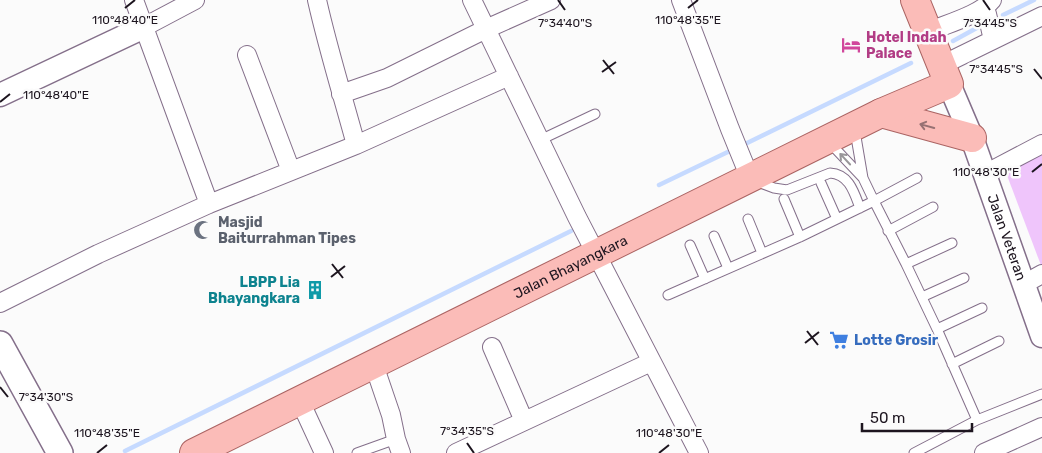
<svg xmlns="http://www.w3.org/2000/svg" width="1042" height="453" viewBox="0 0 1042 453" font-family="Rubik,sans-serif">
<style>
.green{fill:#efc5fb}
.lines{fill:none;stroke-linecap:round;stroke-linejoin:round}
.stream{stroke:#c6daff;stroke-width:4.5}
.service-casing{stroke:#846f8a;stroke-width:11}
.minor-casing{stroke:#846f8a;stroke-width:20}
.tertiary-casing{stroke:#846f8a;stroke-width:25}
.secondary-casing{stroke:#846f8a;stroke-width:28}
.primary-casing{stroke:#ab6463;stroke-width:30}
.service{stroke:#fff;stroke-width:9}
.minor{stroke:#fff;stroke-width:18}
.tertiary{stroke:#fff;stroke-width:22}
.secondary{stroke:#fff;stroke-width:25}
.primary{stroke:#fbbcb8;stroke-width:28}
.oneway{stroke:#977173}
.oneway2{stroke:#99969a}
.ticks{fill:none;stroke:#1d151f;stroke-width:2}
.labels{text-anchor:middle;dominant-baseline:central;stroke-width:5;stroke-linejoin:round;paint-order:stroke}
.hotel-label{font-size:14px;font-weight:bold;fill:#b23c85;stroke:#fbfbfb;text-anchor:start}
.worship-label{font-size:14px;font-weight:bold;fill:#5b616d;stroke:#fbfbfb;text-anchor:start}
.street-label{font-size:14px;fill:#1d151f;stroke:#fbfbfb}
.culture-label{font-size:14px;font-weight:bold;fill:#0d838f;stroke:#fbfbfb;text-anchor:end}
.shop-label{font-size:14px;font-weight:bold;fill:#366cbe;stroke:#fbfbfb;text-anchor:start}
.ticks-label{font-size:12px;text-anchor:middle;fill:#1d151f;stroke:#fbfbfb;stroke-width:5;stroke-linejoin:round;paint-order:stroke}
</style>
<rect width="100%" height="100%" fill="#fbfbfb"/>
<path class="green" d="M1042,151v117l-37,-98z"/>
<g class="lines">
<path class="stream" d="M1003,15l31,-15
M953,41l31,-17
M741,146l170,-83
M659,185l75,-36
M125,451l446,-220"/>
<g class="service-casing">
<path id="service" d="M540,140l55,-26
M829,142l34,36
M755,181l19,7 13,2 43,-17c19,1 24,19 30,35
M821,183l16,36
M784,199l16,38
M748,219l14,34
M888,231l45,-24
M714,236l14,32
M690,245l15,34
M906,264l46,-21
M668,295l132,-58 74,-36 -11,-23 -8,-47
M922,297l42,-19
M937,329l45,-21
M952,364l47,-23
M977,420l65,-26
M357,453l39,-14
M914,453l63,-33 -40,-91 -31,-65 -32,-63 43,-23"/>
</g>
<g class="minor-casing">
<path id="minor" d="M134,0l75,204
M317,0c11,49 26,97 39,145
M472,0l105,217 122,236
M681,0l49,129 20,49
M984,8l3,6 6,26
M144,27l51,-27
M928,32c18,-8 52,-17 64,-32
M247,55l44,116
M942,65l100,-49
M341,94l46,-16 99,-49 65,-29
M985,174l57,-30
M1024,284l18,-10
M0,303l98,-49 111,-50 147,-59 153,-69
M492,347l32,74
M374,365l17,50 5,24 5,14
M300,401l24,52
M456,453l195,-91
M984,453l58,-26"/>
</g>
<g class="tertiary-casing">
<g id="tertiary">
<path id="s1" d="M949,84l23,54 70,198"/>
<path d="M0,95l144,-68"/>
</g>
</g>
<g class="secondary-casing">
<path id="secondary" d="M0,344l60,109"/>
</g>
<g class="primary-casing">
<g id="primary">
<path d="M881,113l91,25"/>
<path id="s2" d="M194,453l687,-340 68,-29 -34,-84"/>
</g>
</g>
<use href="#service" class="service"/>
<use href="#minor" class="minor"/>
<use href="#tertiary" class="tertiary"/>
<use href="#secondary" class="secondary"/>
<use href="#primary" class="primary"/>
</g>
<defs><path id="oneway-shaft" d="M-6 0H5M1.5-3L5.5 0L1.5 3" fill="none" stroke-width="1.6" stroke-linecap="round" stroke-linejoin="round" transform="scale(1.25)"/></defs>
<use class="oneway" href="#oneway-shaft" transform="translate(927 126) rotate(-165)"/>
<use class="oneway2" href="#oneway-shaft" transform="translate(845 159) rotate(-133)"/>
<path class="ticks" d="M558,0l7,10M983,0l7,10M125,8l10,-8M688,8l10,-8M603,60l11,14M1034,69l8,10M602,72l14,-10M0,102l10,-8M1032,172l10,-8M332,264l11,14M331,277l14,-11M807,331l11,14M805,343l14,-11M0,387l8,10M467,443l7,10M97,453l10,-8M659,453l10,-8"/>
<defs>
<g id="hotel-bare" transform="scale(1.5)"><path d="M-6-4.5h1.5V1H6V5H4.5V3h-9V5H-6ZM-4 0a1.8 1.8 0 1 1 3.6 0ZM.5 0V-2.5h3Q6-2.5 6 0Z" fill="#d1479c" stroke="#fbfbfb" stroke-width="2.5" paint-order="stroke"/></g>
<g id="mosque-bare" transform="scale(1.5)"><path d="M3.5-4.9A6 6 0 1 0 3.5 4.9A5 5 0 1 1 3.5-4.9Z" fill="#6b7280" stroke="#fbfbfb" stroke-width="2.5" paint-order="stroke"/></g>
<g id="building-bare" transform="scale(1.5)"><path d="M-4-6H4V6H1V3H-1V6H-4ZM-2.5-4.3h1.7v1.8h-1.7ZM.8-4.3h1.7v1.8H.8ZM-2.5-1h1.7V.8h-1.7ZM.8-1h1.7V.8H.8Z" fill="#0f9aa8" stroke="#fbfbfb" stroke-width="2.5" paint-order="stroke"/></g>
<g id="supermarket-bare" transform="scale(1.5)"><path d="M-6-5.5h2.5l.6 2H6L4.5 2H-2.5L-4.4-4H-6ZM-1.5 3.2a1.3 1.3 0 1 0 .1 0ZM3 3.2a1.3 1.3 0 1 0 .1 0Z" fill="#3f7fe0" stroke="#fbfbfb" stroke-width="2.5" paint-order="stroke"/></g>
</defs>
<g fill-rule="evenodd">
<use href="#hotel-bare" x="851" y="45"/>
<use href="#mosque-bare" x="203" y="230"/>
<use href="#building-bare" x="315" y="290"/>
<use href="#supermarket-bare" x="839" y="340"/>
</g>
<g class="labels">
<g class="hotel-label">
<text x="866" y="37">Hotel Indah<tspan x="866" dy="16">Palace</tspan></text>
</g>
<g class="worship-label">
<text x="218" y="222">Masjid<tspan x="218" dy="16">Baiturrahman Tipes</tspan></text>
</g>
<g class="street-label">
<text stroke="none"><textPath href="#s1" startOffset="164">Jalan Veteran</textPath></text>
<text stroke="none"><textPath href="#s2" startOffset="420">Jalan Bhayangkara</textPath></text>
</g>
<g class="culture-label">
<text x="300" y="282">LBPP Lia<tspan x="300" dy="16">Bhayangkara</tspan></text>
</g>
<g class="shop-label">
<text x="854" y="340">Lotte Grosir</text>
</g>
</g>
<g class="ticks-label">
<text x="125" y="24">110°48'40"E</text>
<text x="688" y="24">110°48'35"E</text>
<text x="565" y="27">7°34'40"S</text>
<text x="990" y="27">7°34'45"S</text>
<text x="996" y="73">7°34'45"S</text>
<text x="56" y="99">110°48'40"E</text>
<text x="986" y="176">110°48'30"E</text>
<text x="46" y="401">7°34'30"S</text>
<text x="467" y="435">7°34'35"S</text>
<text x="107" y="437">110°48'35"E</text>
<text x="669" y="437">110°48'30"E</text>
</g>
<path d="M862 423v8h110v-8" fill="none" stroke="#1d151f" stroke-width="2.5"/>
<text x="870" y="423" font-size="15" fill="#1d151f" stroke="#fbfbfb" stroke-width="4" paint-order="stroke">50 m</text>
</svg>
